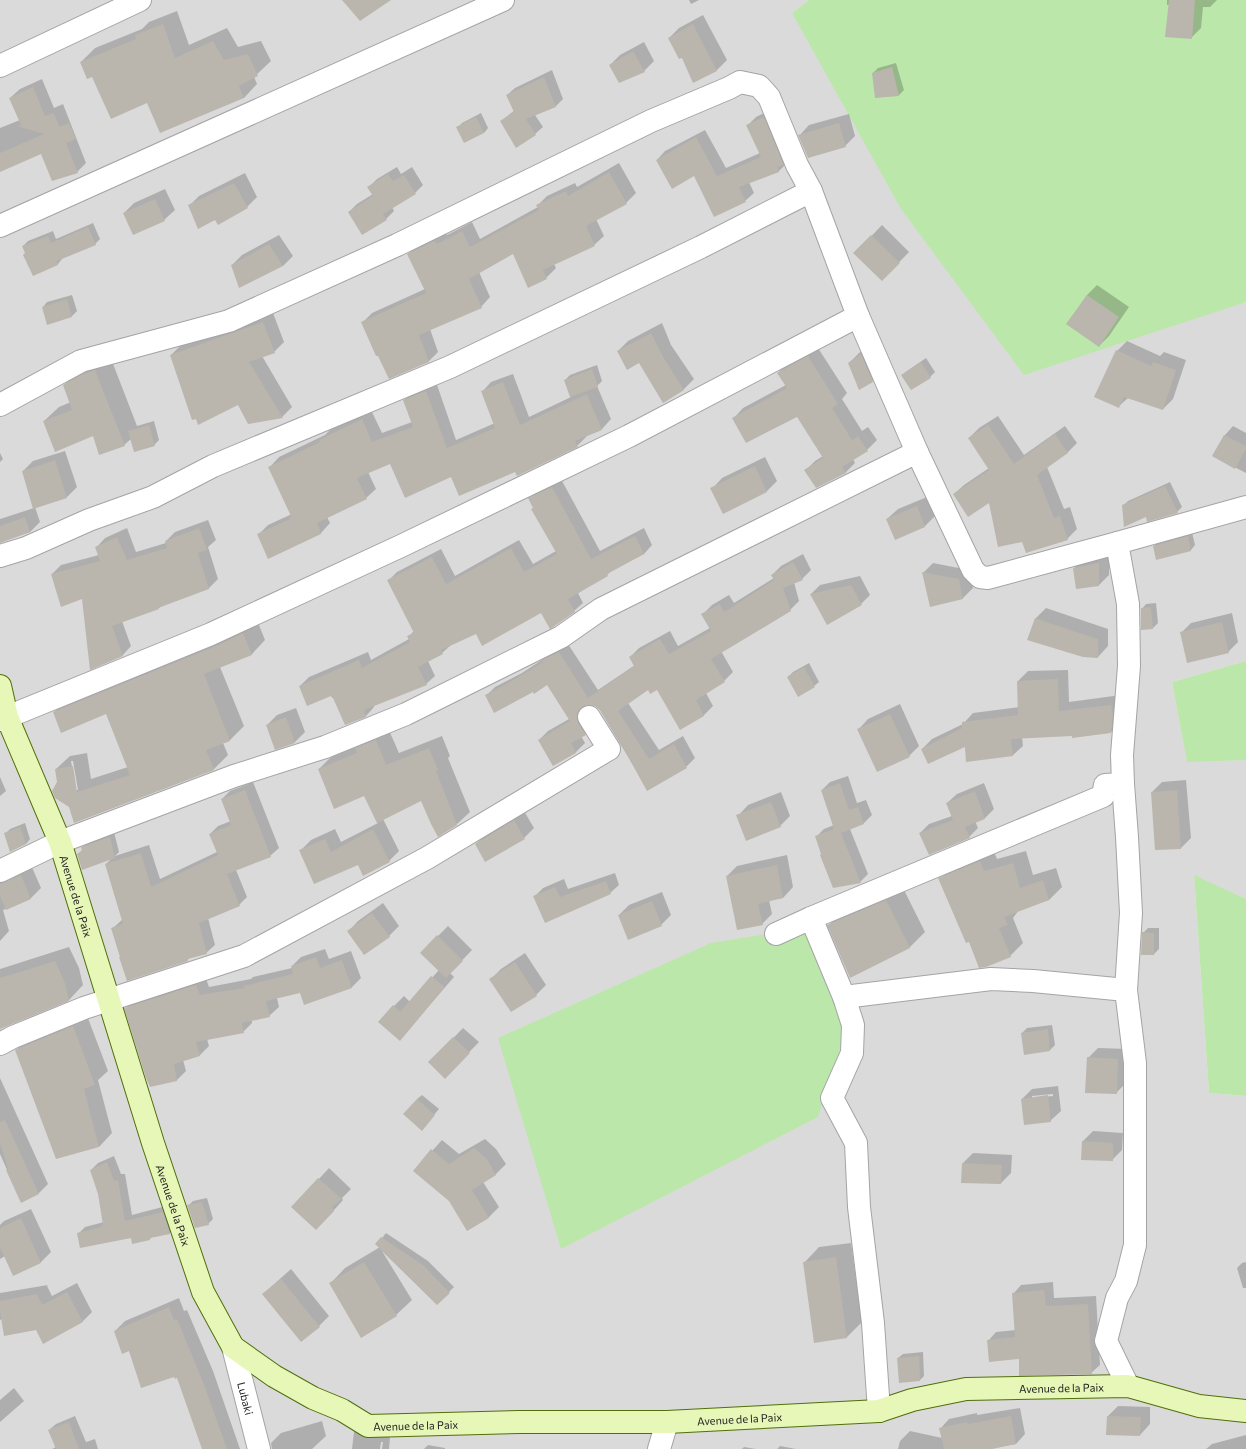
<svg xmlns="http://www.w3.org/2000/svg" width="1246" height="1449" viewBox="0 0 1246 1449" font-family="Commissioner,sans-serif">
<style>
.residential{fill:#dbdada}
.grass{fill:#bce7ab}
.shadow{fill:#0003;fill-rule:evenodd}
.building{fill:#bab5ad}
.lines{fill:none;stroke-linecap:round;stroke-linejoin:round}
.street-casing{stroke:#a4a4a4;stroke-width:24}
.secondary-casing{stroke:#506f09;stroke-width:24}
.street{stroke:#fff;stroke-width:22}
.secondary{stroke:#e7f7b8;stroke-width:22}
.labels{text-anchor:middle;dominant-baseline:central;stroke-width:4;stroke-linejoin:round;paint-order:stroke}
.street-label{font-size:11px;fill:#1d1d1d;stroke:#fff}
</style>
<rect width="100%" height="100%" fill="#eeece3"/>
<path class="residential" d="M0,0h809l-17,13 454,290v-2v360l-74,21 15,79 59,-1v139l-52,-23 15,217 37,3v353h-1246z"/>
<path class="grass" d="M809,0h437v302l-222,73 -123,-166 -109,-196z
M1246,661v99l-59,2 -15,-80z
M1194,875l52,24v197l-37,-3z
M811,927l37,97 -30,93 -257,132 -63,-211 213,-95z"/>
<path class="shadow" d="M689,0h10l-8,4z
M1167,0h50l-7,7h-7l-2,21 -10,10 -21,-33h-3z
M177,11l12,34 38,-17 11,19 23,-6 10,20 -17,16 3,7 -13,14 -97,3 -54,-25 -12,-14 14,-14 47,-19 7,-7z
M703,15l24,45 -10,10 -23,12 -12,-26 -13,-18 10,-10z
M644,42l10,19 -10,10 -34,-6 10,-10z
M896,63l8,27 -5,5 -23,2 -3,-24 5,-5z
M552,70l11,29 -7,7 -21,9 8,12 -8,7 -34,-13 14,-11 -8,-15 8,-7z
M42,79l12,29 9,-4 23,59 -9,9 -35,-19 -42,18v-43l20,-8 -10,-22 10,-9z
M772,109l15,54 -8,8 -30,11 5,11 -9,8 -50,-26 -38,-15 8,-9 40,-21 21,38 34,-15 -13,-27 9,-9z
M481,113l7,15 -4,5 -26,-5 4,-5z
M849,114l6,22 -10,10 -46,-10 10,-11z
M619,163l17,30 -10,10 -30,16 8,17 -10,9 -40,19 2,4 -10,10 -33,-25 -34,19 11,25 -9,10 -51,22 8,23 -9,9 -40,17 -26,-56 9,-9 53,-24 -17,-35 9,-9 27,-13 3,3 25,-13 8,17 58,-32v-2l9,-9 28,-13 2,4z
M397,167l4,7 11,-7 11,18 -8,8 -23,14 2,4 -8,8 -37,-7 8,-8 16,-10 -4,-7 8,-8z
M245,173l12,24 -10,10 -32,11 -26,-12 10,-10z
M165,189l10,21 -11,10 -40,-7 10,-10z
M93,223l7,16 -5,5 -33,13v2l-4,5 -25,11 -10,-29 5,-5 25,-10 3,8z
M882,225l27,27 -27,28 -27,-27z
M279,235l14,21 -10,10 -51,-1 10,-10z
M1097,285l32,22 -20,29 -10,10 -32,-22 20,-29z
M72,295l5,16 -5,5 -24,7 -5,-16 4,-5z
M273,313l11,29 -10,10 -12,4 30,51 -10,10 -34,6 -10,-19 -67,-49 10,-10z
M662,323l9,22 23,34 -10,10 -20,13 -25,-40 -21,-11 10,-10z
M1127,341l33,15 4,-4 22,8 -13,39 -10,10 -35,-11 -10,9 -1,-56z
M871,345l11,26 -10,10 -23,-18 10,-10z
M818,348l29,45 -5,6 20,32 6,-4 9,13 -10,10 -14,9 2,4 -10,10 -39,-3 9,-9 8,-5 -26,-41 -63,3 9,-10 43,-23 -8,-12 9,-10z
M110,356l27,70 17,-5 5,19 -5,5 -23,-6 -7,6 -30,-10 -50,-14 15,-14 12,-5 -7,-17 15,-14z
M926,358l9,14 -5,5 -19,12 -9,-14 5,-4z
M597,365l5,16 -5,5 14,33 -9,10 -16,6 1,1 -10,10 -61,25 -64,5 -61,-13 -23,9 8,17 -10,9 -39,19 3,6 -9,10 -52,24 -10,-23 9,-9 24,-11 -22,-47 9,-10 46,-22 5,-5 41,-20 11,23 30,-11 -8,-22 10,-9 22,-9 20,58 39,-17 -13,-31 9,-10 22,-8 16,43 42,-20 -6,-17 5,-5z
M998,416l26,39 41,-29 12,17 -9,9 -21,15 17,42 6,-2 7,22 -10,10 -44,2 -33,-39 -36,-8 10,-9 25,-17 -20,-30 10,-10z
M1233,426l13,7v40l-33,-17 12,-21z
M65,451l12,36 -10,10 -32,10 5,15 -10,10 -30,10v-23l34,-11 -11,-37 10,-10z
M0,453l3,6 -3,3z
M765,457l12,24 -10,10 -44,22 -11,-24 10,-11z
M561,479l39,72 44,-23 8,17 -8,9 -31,15 -6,6 -29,18 5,10 -9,8 -32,1 -66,21 -25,12 -9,8 -14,8 7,15 -9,8 -52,21v2l-8,9 -34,-21 -32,-9 9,-9 59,-25 3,8 38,-21 -1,-2 6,-6 -26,-50 9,-9 44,-23 14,27 64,-36 14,24 23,-13 -26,-52 8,-9z
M1170,482l12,25 -5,5 -31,4 -23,-10 5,-5z
M927,497l8,19 -10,10 -29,12 -9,-19 11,-10z
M208,520l8,20 -8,7 10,32 -9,9 -48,18 -3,3 -36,12 9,25 -9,10 -39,-59 -31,-23 9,-9 38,-10 -3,-7 9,-10 22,-10 9,24 30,-9v-2l9,-9z
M1192,532l3,13 -4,5 -37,-4 5,-5z
M803,554l8,16 -9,9 -8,3 5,19 -9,9 -69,41 12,21 -9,9 -18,12 7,13 -9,9 -24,13 -23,-40 -8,1 -21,14 31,47 24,-14 12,22 -9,9 -38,23 -48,-80 -4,-5 -10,-1 -1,3 9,18 -13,11 4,7 -9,9 -23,13 -14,-25 9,-9 21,-12 -22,-35 -14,6 -47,6 9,-9 27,-14 26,-17 4,-5 16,-7 30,46 37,-25 -5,-8 9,-9 31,-17 8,15 32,-18 -7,-14 9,-9 17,-10 5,8 40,-25 -2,-3 9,-9z
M1109,554v21l-10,10 -25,-17 11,-10z
M933,563l36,7 4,18 -10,10 -32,8 -8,-33z
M860,576l10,19 -9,9 -50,-10 9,-9z
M1156,603l2,20 -5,5 -11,-19 4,-5z
M1046,608l62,21v17l-10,11 -69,-18 7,-21z
M1232,613l6,29 -10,10 -47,-19 10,-10z
M257,620l8,20 -13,14 -32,13 24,59 -14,14 -7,3 5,12 -14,14 -144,38 -12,-25 -2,-13 14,-13 17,-3 4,26 37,-12 -21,-54 -53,-1 14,-14zM71,761h2l5,29h-2z
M809,663l10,19 -5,4 -26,-9 5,-5z
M1068,670l1,32 52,-7v28l-10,9 -89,5 1,9 -10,9 -46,6 -2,-15 -43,3 10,-10 31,-15 10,-11 46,-6 -1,-26 10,-10z
M900,704l19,42 -10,10 -51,-26 10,-11z
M296,708l9,24 -10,10 -19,7 -9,-24 10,-10z
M388,728l11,25 43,-17 8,20 -2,2 22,54 -13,12 -35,-25 -39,20 16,32 -10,10 -31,2 -57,-13 10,-10 24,-11 6,13 37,-19 -13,-28 -46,-26 13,-13 28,-11 9,-9z
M848,776l9,27 9,-3 6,15 -8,8 -14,6 18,45 -8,8 -38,-28 -6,-17 8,-8 10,-4 -12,-35 8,-8z
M0,777l6,14 -6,5z
M1186,780l5,58 -10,10 -29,-56 10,-10z
M253,782l26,66 -9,8 -34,14 11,27 -8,8 -31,13 7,27 -9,8 -16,5 -3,2 -66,-4 -8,-28 10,-9 -17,-55 7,-7 -35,-3 5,-5 -1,-1 5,-5 27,-11 5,20 -4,4 34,-11 11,34 57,-27 -7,-18 8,-8 13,-5 -9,-22 8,-8z
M984,783l10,26 -9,9 -10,3 3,7 -9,9 -49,-4 9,-9 23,-8 -5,-13 10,-9z
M781,792l9,24 -10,10 -42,-10 10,-11z
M524,811l10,17 -10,10 -48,6 10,-10z
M25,823l5,16 -4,5 -21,-10 5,-5z
M993,849l4,10 29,-8 7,24 23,-7 6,19 -13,13 -30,10 -6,8 10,25 -13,13 -70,-77 13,-13z
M787,855l6,32 -10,11 -14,2 3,14 -10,10 -35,-48 10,-10z
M31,865l10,23 -10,10 -28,12 6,21 -9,10v-61z
M615,873l4,12 -9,8 -65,29 -11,-25 9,-9 21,-9 4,10z
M902,886l23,46 -16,16 -80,-23 15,-15z
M662,892l9,23 -10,10 -42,-10 10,-10z
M383,903l16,23 -10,10 -25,18 -16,-22 10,-11z
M448,926l24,24 -22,23 4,4 -54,62 -6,-33 10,-10 6,6 29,-32 -1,-34z
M1148,928h11v21l-5,5 -11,-21z
M69,947l10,21 4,17 -14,15 -69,27v-58z
M325,949l4,10 22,-8 10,27 -9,9 -51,5 -24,6 2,9 -10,9 -17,4v3l-9,9 -36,7 2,7 -9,9 -17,5 3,11 -10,10 -50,-73 9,-9 70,-23 4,11 42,-8 2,-2 39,-9v-2l9,-9z
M525,953l21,32 -10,10 -45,-16 10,-10z
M86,1013l22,58 -10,9 14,53 -13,14 -83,-97 13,-13z
M1052,1025l3,20 -5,5 -25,3 -3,-20 5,-5z
M463,1028l16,14 -34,35 -15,-15z
M1098,1048l30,1 -2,34 -10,10 -28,-35z
M0,1078l48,106 -9,9 -18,8 -21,-47z
M1058,1086l3,25 -11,10 -28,-22 10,-10zM1053,1094v2l-21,2v-2z
M422,1095l17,14 -13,15 -9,-25z
M1093,1131l30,2 -1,17 -10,10 -29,-19z
M485,1139l11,10 10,15 -10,10 -13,8 16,25 -10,10 -21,13 -18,-29 -36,-30 28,-31 17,14z
M973,1153l39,2 -1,18 -10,10 -38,-20z
M114,1156l7,18h4l7,41 38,-10 7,21 -7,7 -18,4 -2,2 -72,-5 7,-7 19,-5 -5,-28 -8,-24 7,-7z
M329,1168l22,21 -9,9 1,2 -17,19 -33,-12z
M207,1198l6,21 -5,5 -20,-18 5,-5z
M31,1209l20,43 -10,10 -27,13 -9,-19 -5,3v-34l4,-4z
M386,1233l42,28 26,26 -17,17 -55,-53 30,49 -16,15 -66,-31 15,-16 35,-21 2,-9z
M851,1243l11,79 -15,15 -32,5 -11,-79 15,-16z
M1246,1262v26h-3l-6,-20 5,-5z
M291,1269l38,47 -10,10 -56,-32z
M1053,1282l1,16 42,-2 4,69 -9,8 -71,-15 -32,-17 8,-9 20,-2 -3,-36 8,-9z
M77,1283l15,29 -9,9 -40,21 -6,-13 -35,-10 -2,1v-27l48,-8 -1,1 5,10z
M179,1298l5,13 3,-1 26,61 27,78h-37l-25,-73 -49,-26 -14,-19 10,-10z
M923,1352l1,24 -4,4 -22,-22 5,-4z
M14,1388l10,13 -24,21v-22z
M1118,1406l32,1v17l-10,11 -32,-19z
M1020,1408l5,26 -9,10 -29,5h-89l2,-8 10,-10 32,7 -2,-9 9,-10 28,-6v2z
M75,1416l11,26 9,-3 3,10h-46l4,-2 -7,-17 7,-6z
M322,1421l4,15 -14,13h-40l-1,-6 10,-10z
M364,1422l7,13 19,2 -1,12h-7l1,-7h-2l-1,7h-28l2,-17z
M1246,1435v14h-40l6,-5z
M428,1445l17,3v1h-21z
M780,1446l16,3h-19z
M744,1447l12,2h-14z"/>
<path class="building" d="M342,0h49l-31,21z
M1169,0h26l-3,39 -27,-2z
M163,24l12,34 38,-17 11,19 24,-6 10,22 -19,10 5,12 -84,35 -13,-30 -36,16 -19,-42 -5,2 -7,-17 56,-23 -1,-4z
M693,24l24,47 -24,12 -11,-25 -3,1 -11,-21z
M633,51l12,21 -26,11 -10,-18z
M892,67l7,29 -24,2 -3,-25z
M544,77l12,30 -30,12 10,16 -20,13 -16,-27 14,-9 -8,-17z
M33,87l12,29 9,-3 5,14 10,-4 7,16 -10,4 12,30 -26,8 -11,-27 -41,18v-19l44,-19 -27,-8 4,-1 -12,-27z
M476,117l8,16 -20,10 -8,-16z
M764,117l20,48 -7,2 2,5 -40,15 7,15 -32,15 -20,-41 -22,13 -16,-29 40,-23 21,39 44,-19 -15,-32z
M839,123l7,24 -38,11 -10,-23z
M609,172l18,32 -41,22 9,20 -52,24 4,9 -19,9 -15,-34 -44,25 13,29 -63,27 10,27 -40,17 -11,-23h-2l-15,-34 65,-29 -19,-39 27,-13 3,3 25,-13 8,16 69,-37 -3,-5 30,-14 2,5z
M388,174l5,7 11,-6 12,19 -33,20 4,6 -25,15 -14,-23 25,-16 -6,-9z
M234,183l14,25 -30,17 -3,-5 -17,9 -10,-24z
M155,199l10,22 -32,14 -10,-22z
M88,227l8,18 -39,16 1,4 -25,11 -10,-21 2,-2 -3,-7 26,-10 3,7z
M871,235l29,28 -18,18 -29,-28z
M269,244l14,22 -44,22 -8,-23z
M1087,295l32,22 -20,30 -33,-23z
M67,299l5,18 -25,8 -5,-18z
M263,322l12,31 -26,9 34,56 -35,6 -10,-19 -40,20 -2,-6 -4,1 -22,-65z
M651,333l11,22 22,35 -21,13 -24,-40 -12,7 -10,-19z
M1116,350l35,16 2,-4 23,8 -13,40 -39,-13 -5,11 -25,-11z
M861,354l12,28 -14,8 -11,-27z
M808,356l30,48 -6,4 20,32 6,-4 10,15 -26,16 4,6 -30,15 -12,-18 19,-12 -26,-41 -51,26 -14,-25 55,-30 -10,-15z
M921,362l10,16 -20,12 -10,-15z
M592,369l6,18 -28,10 -6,-17z
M95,370l30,76 -26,9 -6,-19 -38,16 -12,-31 29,-11 -9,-25 18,-10z
M503,382l17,43 67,-31 15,36 -27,11 3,6 -61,29 -2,-4 -56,24 -8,-19 -46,21 -15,-34 -33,14 10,21 -50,24 4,11 -53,25 -11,-25 33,-15 -1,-2 2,-1 -23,-49 52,-25 -1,-2 43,-21 10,23 41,-15 -10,-27 23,-9 21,57 48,-20 -14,-37z
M149,425l6,21 -21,6 -6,-21z
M988,425l26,39 41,-30 13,19 -31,22 17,43 6,-2 8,24 -42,13 -4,-11 -24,5 -9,-44 -21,14 -15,-23 36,-24 -21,-32z
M1224,435l22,11v3l-11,20 -23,-13z
M55,460l12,38 -34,11 -11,-38z
M755,466l12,26 -44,22 -13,-26z
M1165,486l13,27 -31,9 -1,-5 -22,10 -2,-22z
M552,487l39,72 44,-23 9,18 -37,20 1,2 -40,23 7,13 -25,17 -9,-16 -59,33 -6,-12 -35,16 2,4 -25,13 9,18 -63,25 2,7 -21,8 -12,-27h-1l-1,-2 -24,10 -8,-20 60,-26 3,8 48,-26 -3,-6 7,-3 -27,-53 45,-23 14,27 65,-36 13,24 33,-18 -26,-45 2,-1 -5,-10z
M917,506l8,21 -30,13 -9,-21z
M25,517l5,15 -30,11v-17z
M199,528l8,22 -9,3 11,36 -51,19 1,1 -47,17 11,30 -33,14 -8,-71 -21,8 -10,-33 49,-13 -5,-14 22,-10 10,23 40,-12 -2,-7z
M1188,536l3,15 -35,9 -3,-14z
M793,562l10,18 -20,8 8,23 -80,48 14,23 -29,18 8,16 -24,14 -23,-40 -7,4 -2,-4 -30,21 31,48 25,-15 13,24 -40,23 -27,-49 -20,-32 -5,-4 -7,-1 -6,2 -4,5 -1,6 1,5 8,12 -15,8 5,10 -23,13 -15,-26 32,-19 -23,-36 -13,9 -1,-2 -39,21 -9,-18 27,-14 31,-19 -1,-2 17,-8 29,46 46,-32 -5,-9 31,-18 9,15 42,-23 -10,-17 19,-10 4,8 50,-32 -3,-5z
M1099,563v23l-23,3 -3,-21z
M922,572l37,7 4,20 -33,8z
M851,585l11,20 -35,20 -17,-31z
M1151,607l2,22 -12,1v-22z
M1035,618l63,21v19l-15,-1 -56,-17z
M1222,622l7,31 -42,10 -7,-31z
M243,633l9,22 -48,19 26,67 -24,9 8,20 -140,53 -5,-16 -14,-9 -3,-7 5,-9 -2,-13 18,-3 4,26 53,-17 -24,-61 -45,19 -8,-21 163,-66z
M804,667l11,20 -17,10 -11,-20z
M1058,679l1,32 52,-6 2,10 -2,18 -39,5v-2l-61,3 2,17 -47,6 -1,-15 -37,17 -7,-15 41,-21v-6l56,-7 -1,-34z
M890,714l20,43 -33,15 -20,-43z
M286,717l9,26 -20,7 -9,-25z
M376,740l10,25 43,-17 9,22 -2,1 21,54 -19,12 -7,-13 -10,-23 -44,22 -13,-27 -30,13 -16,-40 39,-16 -2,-5z
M840,783l9,27 9,-3 6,17 -23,9 20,50 -28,5 -13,-33 1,-1 -6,-18 19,-7 -13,-39z
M245,790l26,67 -44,17 13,32 -41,17 8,31 -20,5 1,2 -61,20 -8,-24h1l-9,-29 12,-4 -18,-60 36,-11 10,34 67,-32 -9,-21 22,-9 -10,-26z
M1177,790l4,59 -26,1 -4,-58z
M975,791l10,28 -20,8 5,11 -41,17 -10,-22 34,-13 -7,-17z
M771,802l10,25 -35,14 -10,-26z
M514,820l11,19 -40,23 -10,-18z
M20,827l6,17 -16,8 -6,-19z
M373,829l17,33 -27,14 -5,-11 -44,19 -15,-34 26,-11 6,13z
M110,837l5,21 -33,12 -5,-16 5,-3 -1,-4z
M980,861l4,10 29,-8 7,25 23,-8 6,20 -45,17 4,8 -9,3 12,29 -25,10 -7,1 -10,-26 -3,1 -28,-65z
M777,865l6,33 -25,6 5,21 -26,5 -11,-54z
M21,875l10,24 -25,11 -6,-14v-12z
M606,881l5,13 -66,29 -12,-27 22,-9 5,10z
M886,900l24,48 -60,30 -23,-53z
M652,901l10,25 -34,14 -10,-25z
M372,913l18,24 -26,18 -17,-24z
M1142,932l12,1v22h-13z
M437,935l26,26 -17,17 -26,-25z
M316,957l4,11 22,-8 10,28 -48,17 -4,-12 -34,8 4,16 -28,6 2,10 -48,9 4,14 -26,8 3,17 -27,6 -4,-9 -22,-70 72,-23 4,10 44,-7 -1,-2 50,-12 -2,-8z
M55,961l10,22 4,18 -69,28v-51z
M515,962l22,34 -26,16 -22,-33z
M431,976l14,11 -45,54 -22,-19 15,-17 7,7z
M73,1026l22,59 -11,4 15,58 -43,12 -41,-109z
M1048,1029l2,22 -26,4 -3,-22z
M453,1037l17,16 -25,26 -17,-17z
M1087,1057l31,2 -1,35 -32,-1z
M1048,1095l3,27 -27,3 -3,-26z
M417,1099l18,16 -13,16 -19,-17z
M5,1120l34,74 -18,9 -15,-33 2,-1 -8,-26v-21z
M1082,1141l31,2v18l-32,-1z
M474,1148l13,11 9,16 -24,15 17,28 -22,13 -18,-30 -36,-30 18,-22 18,15z
M107,1162l7,19 4,-1 7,41 38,-9 7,22 -20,4v2l-18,4 -1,-6 -51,10 -3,-15 24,-6v-1l2,-1 -5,-31 -8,-24z
M962,1163l40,2 -1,19 -40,-1z
M318,1178l24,21 -10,8 2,4 -18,19 -25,-23z
M202,1202l7,23 -14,3 -8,-23z
M21,1218l20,45 -28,13 -13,-29v-19z
M381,1237l42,28 27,28 -13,12 -62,-61z
M836,1257l11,81 -33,5 -11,-81z
M364,1262l33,54 -36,22 -32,-55z
M281,1279l39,48 -19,15 -39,-48z
M1044,1290l2,16 42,-2 4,70 -73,2v-17l-30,3 -2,-22 28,-3 -3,-44z
M67,1292l16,30 -40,22 -7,-14 -32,6 -4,-25v-10l37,-7 5,11z
M169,1307l5,13 3,-1 26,63 24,67h-25l-25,-71 -2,1 -1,-2 -33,11 -12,-37 -7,3 -8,-23z
M919,1356l1,25 -21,2 -2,-25z
M1011,1416l5,28 -24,5h-48l-5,-21 28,-6 1,2z
M1107,1416l34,1 -1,19 -34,-1z
M69,1422l10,27h-23l-8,-19z"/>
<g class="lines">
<g class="street-casing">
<g id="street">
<path d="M0,66l140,-66"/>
<path d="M0,226l503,-226"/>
<path d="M0,405l81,-44 148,-40 168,-76 254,-124 78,-33 11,-6 19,4 10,11 28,68 14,26 47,125 -229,120 -228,110 -190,88 -211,86"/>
<path d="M917,452l56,118 7,7 8,1 129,-35"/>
<path d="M0,556l26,-8 63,-28 64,-23 60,-31 237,-99 251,-120 110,-56"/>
<path d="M0,871l60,-29 174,-66 91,-29 81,-33 155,-77 40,-28 316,-157 -59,-136"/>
<path d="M811,918l33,79 9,28 -1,28 -20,45 24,45 3,64 14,116 6,88"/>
<path d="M776,934l35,-16 292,-122 2,-11 18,-1"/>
<path d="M844,997l147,-18 42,2 93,9"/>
<path d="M0,1044l13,-7 71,-29 160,-52 183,-98 182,-109 -20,-32"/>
<path id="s1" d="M233,1347l26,102"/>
<path d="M1128,1386l-22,-45 11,-43 9,-17 9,-36v-182l-9,-73 5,-77 -4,-76 -4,-53 -1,-29 7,-89 -1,-62 -11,-61 129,-36"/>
<path d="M659,1449l8,-27"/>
</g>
</g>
<g class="secondary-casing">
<g id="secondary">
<path id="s2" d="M0,686l7,31 53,125 93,301 50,149 30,55 41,29 39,22 29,12 26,16 152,-4h147l212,-11 33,-11 54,-11 162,-3 71,20 47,5"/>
</g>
</g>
<use href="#street" class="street"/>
<use href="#secondary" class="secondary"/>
</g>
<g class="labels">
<g class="street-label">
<text stroke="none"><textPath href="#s2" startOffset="224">Avenue de la Paix</textPath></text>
<text stroke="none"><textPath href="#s2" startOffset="548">Avenue de la Paix</textPath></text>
<text stroke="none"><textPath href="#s2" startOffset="1556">Avenue de la Paix</textPath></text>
<text stroke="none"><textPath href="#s1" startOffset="53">Lubaki</textPath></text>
<text stroke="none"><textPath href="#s2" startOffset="1231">Avenue de la Paix</textPath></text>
<text stroke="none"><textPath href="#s2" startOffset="907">Avenue de la Paix</textPath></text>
</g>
</g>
</svg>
